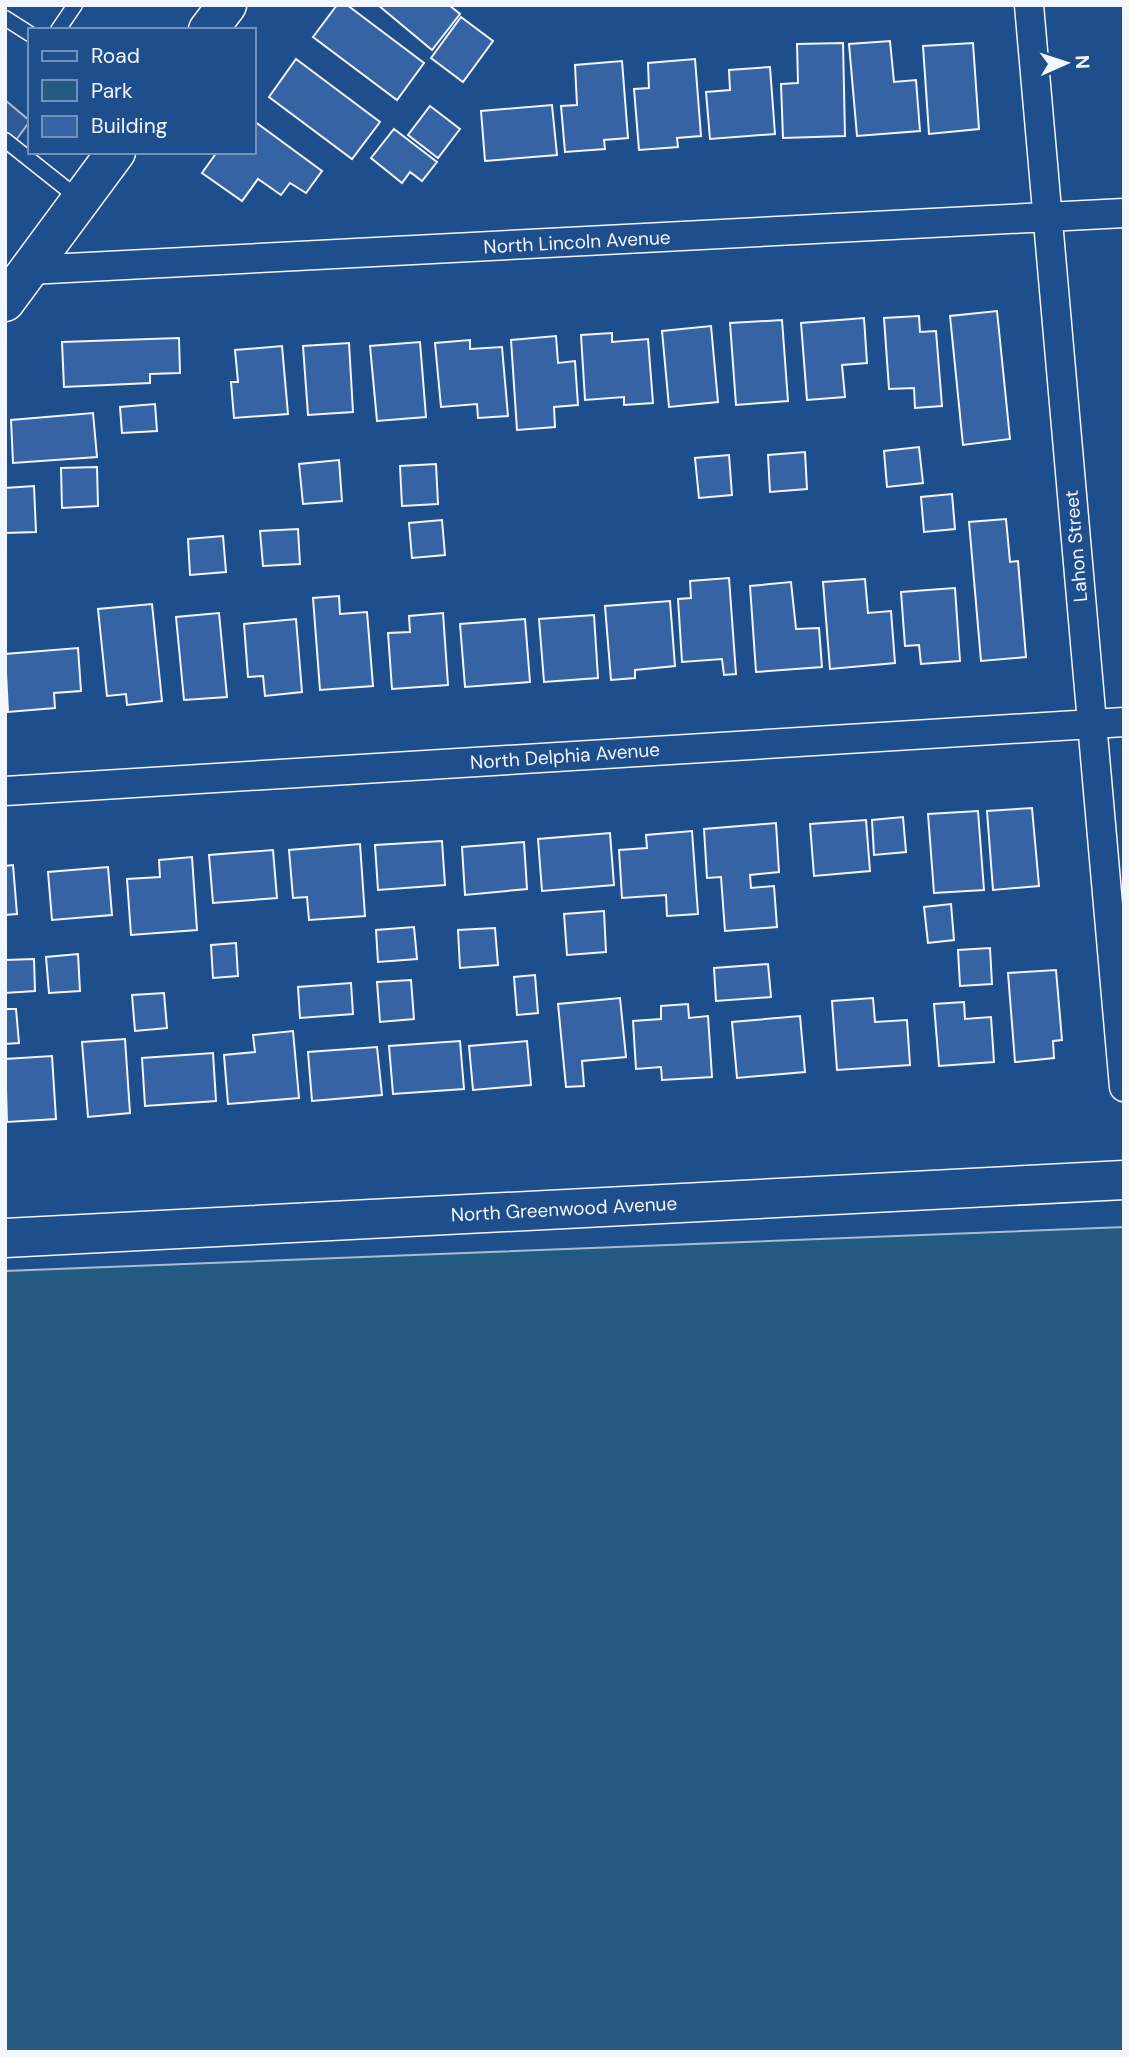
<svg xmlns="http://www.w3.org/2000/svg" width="1129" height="2057" viewBox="0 0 1129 2057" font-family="'DM Sans',sans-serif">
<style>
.green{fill:#245a82;stroke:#a8bbd7;stroke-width:2}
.parking{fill:#305b95;stroke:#a8bbd7;stroke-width:2}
.building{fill:#3563a3;stroke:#f2f6ff;stroke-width:2}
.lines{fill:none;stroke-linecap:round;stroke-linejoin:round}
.lane-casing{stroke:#f2f6ff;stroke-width:17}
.street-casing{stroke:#f2f6ff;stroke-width:31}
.secondary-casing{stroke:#f2f6ff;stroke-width:41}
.lane{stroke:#1f4e8c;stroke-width:14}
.street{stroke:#1f4e8c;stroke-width:28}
.secondary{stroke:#1f4e8c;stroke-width:38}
.labels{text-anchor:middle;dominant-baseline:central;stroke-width:5;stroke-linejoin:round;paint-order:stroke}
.street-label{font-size:19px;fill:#f2f6ff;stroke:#1f4e8c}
</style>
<rect width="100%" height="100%" fill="#1f4e8c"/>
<path class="green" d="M1124,1227v825h-1119v-781z"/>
<path class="parking" d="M5,100l25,21 -25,34z"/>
<path class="building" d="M337,5h10l77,58 -27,37 -84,-63z
M378,5h71l11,9 -28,36z
M461,17l32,24 -30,41 -32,-24z
M890,41l4,41 22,-2 4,51 -63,5 -8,-92z
M843,43l2,93 -62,2 -2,-54 17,-1 -1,-39z
M973,43l6,86 -50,5 -6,-88z
M296,59l84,63 -28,37 -83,-62z
M695,59l6,77 -24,2 1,9 -39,3 -5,-61 15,-1 -1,-25z
M622,61l6,77 -24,2 1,9 -40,3 -4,-46 16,-1 -2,-40z
M770,67l5,67 -65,5 -4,-47 24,-2 -1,-20z
M552,105l5,50 -72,6 -4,-50z
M430,106l30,23 -22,29 -30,-23z
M254,121l68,50 -16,22 -16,-10 -9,12 -23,-16 -16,22 -40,-28 15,-21h37z
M394,129l43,33 -15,19 -12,-9 -8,11 -31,-25z
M997,311l13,128 -47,6 -13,-129z
M919,316l1,16 16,-1 6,75 -27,2 -1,-20 -25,1 -5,-71z
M864,318l3,45 -25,2 3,32 -38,3 -6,-77z
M782,320l6,81 -52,4 -6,-82z
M711,326l7,76 -49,5 -7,-76z
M612,333v9l36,-3 5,64 -29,2v-8l-39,3 -4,-65z
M556,336l2,27 17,-2 3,44 -24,2 1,20 -38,3 -6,-90z
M179,338l1,35 -30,1v9l-86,4 -2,-45z
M470,340v9l32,-2 6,69 -30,2 -1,-14 -36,3 -6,-64z
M420,342l6,75 -49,4 -7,-75z
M349,343l4,69 -45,3 -5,-69z
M282,346l6,68 -54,4 -3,-36h7l-3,-32z
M155,404l2,27 -35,2 -2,-26z
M93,413l4,44 -84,6 -2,-43z
M919,447l4,36 -36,4 -3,-36z
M805,452l2,37 -37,3 -2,-37z
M729,455l3,40 -33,3 -4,-40z
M339,460l3,41 -39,3 -4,-40z
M436,464l2,40 -36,2 -2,-40z
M97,467l1,39 -36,2 -1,-40z
M34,486l2,46 -31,1v-45z
M952,494l3,35 -31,3 -3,-35z
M1006,519l4,43 8,-1 8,96 -45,4 -12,-139z
M442,520l3,35 -33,3 -3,-35z
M298,529l2,35 -37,2 -3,-35z
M223,536l3,36 -36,3 -2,-36z
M729,578l7,96 -12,1 -2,-16 -40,3 -4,-63 13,-1 -1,-17z
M865,579l3,34 23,-2 4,52 -65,6 -7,-87z
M791,582l5,47 23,-1 3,39 -66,5 -6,-86z
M955,588l5,73 -39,3 -2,-19 -14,1 -4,-54z
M339,596l1,18 27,-2 6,74 -53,4 -7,-92z
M670,601l5,65 -40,4v8l-24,2 -6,-74z
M152,604l10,97 -35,4 -1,-11 -19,2 -9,-87z
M219,613l8,84 -43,3 -8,-83z
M443,613l5,72 -56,4 -4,-56 22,-1 -1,-16z
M594,615l4,63 -54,4 -5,-63z
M296,619l6,73 -37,4 -2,-20 -15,1 -4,-53z
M525,619l5,63 -65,5 -5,-63z
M78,648l3,43 -27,2 1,15 -47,4 -3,-58z
M1032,808l7,78 -46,4 -6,-79z
M978,811l6,79 -50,3 -6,-79z
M903,817l3,35 -32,3 -2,-35z
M866,820l4,51 -56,5 -4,-52z
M776,823l3,49 -29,3 1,13 23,-2 3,41 -52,4 -4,-54 -14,1 -3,-49z
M692,831l6,83 -31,2 -1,-21 -44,3 -3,-48 28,-2 -1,-13z
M610,833l4,52 -72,6 -4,-52z
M442,841l3,44 -67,5 -3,-45z
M524,842l3,47 -62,6 -3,-48z
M360,844l5,72 -56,4 -2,-23 -14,1 -4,-48z
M273,850l4,48 -64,5 -4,-48z
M192,857l5,73 -66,5 -4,-56 33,-2 -1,-17z
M13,865l4,49 -12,1v-49z
M108,867l4,48 -60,5 -4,-48z
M951,904l3,36 -26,3 -4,-36z
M604,911l2,41 -39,3 -3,-41z
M414,927l3,32 -39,3 -2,-32z
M495,928l3,37 -38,3 -2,-38z
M236,943l2,33 -25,2 -2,-33z
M990,948l2,36 -32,2 -2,-36z
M78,954l2,37 -31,2 -3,-36z
M34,959l1,32 -30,2v-33z
M768,964l3,33 -55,4 -2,-33z
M1056,970l6,70 -9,1 1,17 -39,4 -7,-89z
M535,975l3,38 -21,2 -3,-38z
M411,980l3,39 -34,3 -3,-40z
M351,983l2,31 -53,4 -2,-31z
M164,993l3,35 -32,3 -3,-36z
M620,998l6,59 -44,4 2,25 -18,1 -8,-83z
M873,998l2,24 32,-2 3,45 -73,5 -5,-69z
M964,1002l1,17 26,-2 3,45 -55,4 -5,-62z
M688,1004l1,14 19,-2 4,61 -50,3 -1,-13 -25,2 -3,-48 28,-2v-13z
M5,1009h11l3,34 -14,1z
M800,1016l5,56 -68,6 -5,-56z
M293,1031l6,67 -71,6 -4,-49 31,-3 -2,-17z
M125,1039l5,74 -42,4 -6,-75z
M460,1041l4,48 -71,5 -4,-48z
M527,1041l4,44 -58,5 -4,-44z
M377,1047l5,48 -70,6 -4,-49z
M213,1053l3,48 -71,5 -3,-48z
M52,1056l4,63 -49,3 -2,-63z"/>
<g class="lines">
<g class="lane-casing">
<path id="lane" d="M5,18l25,16
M58,30l17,-25
M5,140l73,58"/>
</g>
<g class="street-casing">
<path id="street" d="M1029,5l95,1082
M29,270l1095,-57
M5,791l1119,-69"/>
</g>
<g class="secondary-casing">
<path id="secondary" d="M208,30l19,-25
M5,302l111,-150
M5,1238l1119,-58"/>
</g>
<use href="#lane" class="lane"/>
<use href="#street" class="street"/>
<use href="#secondary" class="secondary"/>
</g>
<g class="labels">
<g class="street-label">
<text transform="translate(577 242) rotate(-3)">North Lincoln Avenue</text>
<text transform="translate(1076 546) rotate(-95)">Lahon Street</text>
<text transform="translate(565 756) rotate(-4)">North Delphia Avenue</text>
<text transform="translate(564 1209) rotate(-3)">North Greenwood Avenue</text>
</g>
</g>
<rect width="1129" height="2057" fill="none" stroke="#f2f6ff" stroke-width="14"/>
<rect x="28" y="28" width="228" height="126" fill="#1f4e8c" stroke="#7391ba" stroke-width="2"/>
<rect x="42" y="51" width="35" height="10" fill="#1f4e8c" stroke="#7391ba" stroke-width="2"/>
<text x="91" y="63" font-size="21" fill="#f2f6ff">Road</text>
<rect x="42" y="80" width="35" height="21" fill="#245a82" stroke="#7391ba" stroke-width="2"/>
<text x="91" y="98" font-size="21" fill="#f2f6ff">Park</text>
<rect x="42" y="116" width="35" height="21" fill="#3563a3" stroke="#7391ba" stroke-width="2"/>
<text x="91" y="133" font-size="21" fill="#f2f6ff">Building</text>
<g transform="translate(1066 63) rotate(87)" stroke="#1f4e8c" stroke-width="5" paint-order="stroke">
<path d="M0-5L12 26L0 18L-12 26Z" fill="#f2f6ff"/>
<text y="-10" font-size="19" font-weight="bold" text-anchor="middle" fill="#f2f6ff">N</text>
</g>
</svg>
